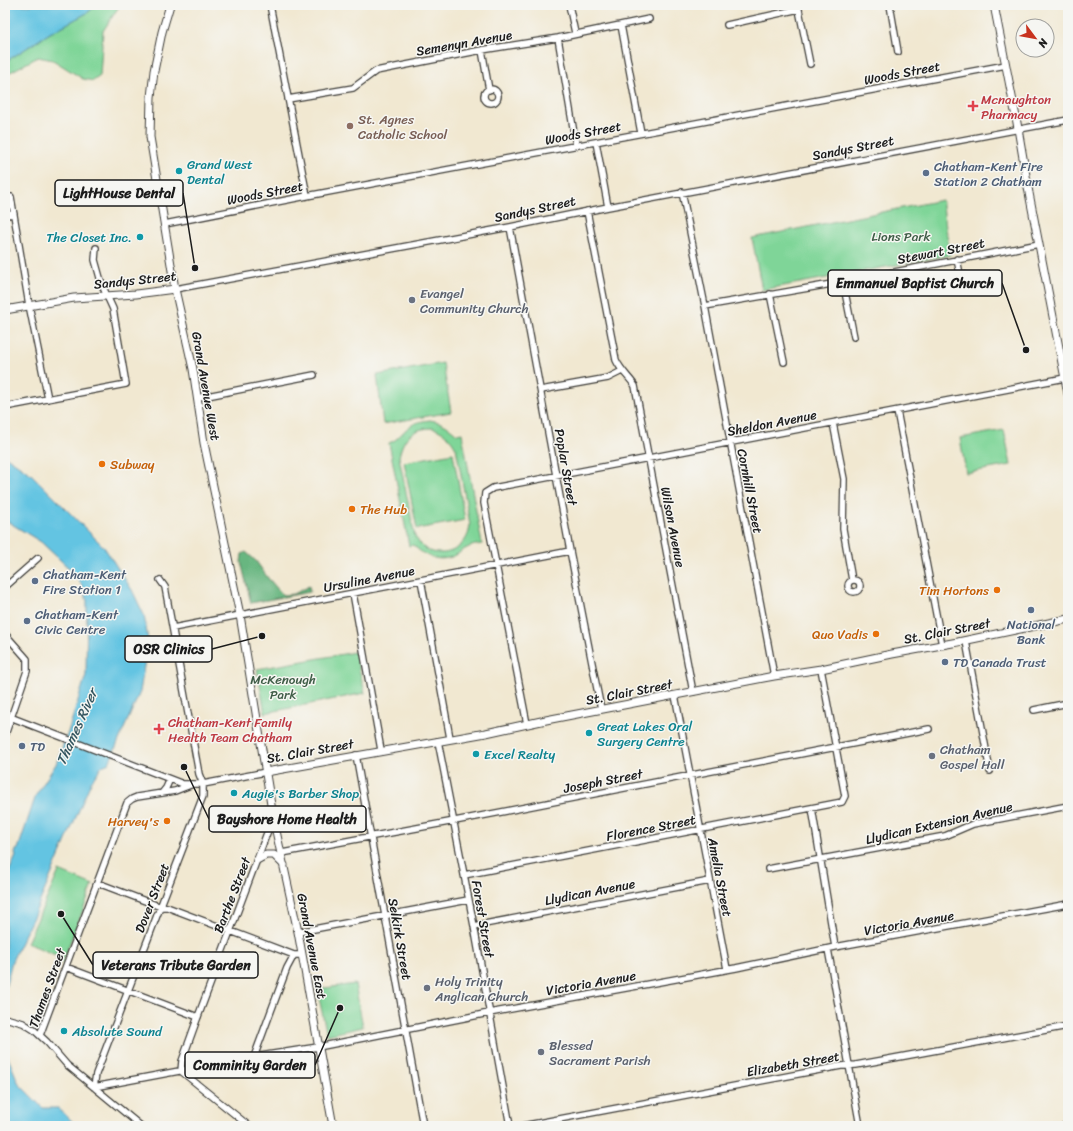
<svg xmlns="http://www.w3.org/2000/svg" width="1073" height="1131" viewBox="0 0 1073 1131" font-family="Sriracha,sans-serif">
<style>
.green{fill:#7fd598;stroke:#4e785a;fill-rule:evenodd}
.forest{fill:#67b680;stroke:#42694e}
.water{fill:#64c4e2;stroke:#40707f}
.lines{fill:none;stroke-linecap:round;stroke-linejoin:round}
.minor-casing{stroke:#3c3b37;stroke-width:8}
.major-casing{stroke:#3c3b37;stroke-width:9}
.minor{stroke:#fff;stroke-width:5.5}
.major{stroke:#fff;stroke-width:7}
.health-dot{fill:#e0444e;stroke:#f6f6f2;stroke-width:1.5}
.education-dot{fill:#8d6e63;stroke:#f6f6f2;stroke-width:1.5}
.culture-dot{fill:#0f9aa8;stroke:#f6f6f2;stroke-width:1.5}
.service-dot{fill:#5c6f8a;stroke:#f6f6f2;stroke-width:1.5}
.worship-dot{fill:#6b7280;stroke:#f6f6f2;stroke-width:1.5}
.food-dot{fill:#e8710a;stroke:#f6f6f2;stroke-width:1.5}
.labels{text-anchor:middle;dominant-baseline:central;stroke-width:3;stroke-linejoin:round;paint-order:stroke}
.street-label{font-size:13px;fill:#1c1c1c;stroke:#f6f6f2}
.health-label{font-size:13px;fill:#be3a42;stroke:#f6f6f2;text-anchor:start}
.education-label{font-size:13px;fill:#785e54;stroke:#f6f6f2;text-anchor:start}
.culture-label{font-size:13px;fill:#0d838f;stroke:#f6f6f2;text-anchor:start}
.service-label{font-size:13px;fill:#4e5e75;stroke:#f6f6f2;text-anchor:start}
.park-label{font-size:13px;fill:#3f5d47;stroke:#f6f6f2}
.worship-label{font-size:13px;fill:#5b616d;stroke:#f6f6f2;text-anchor:start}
.food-label{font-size:13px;fill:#c56008;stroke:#f6f6f2;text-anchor:end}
.water-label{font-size:14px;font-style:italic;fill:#355761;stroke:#f6f6f2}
.leader{fill:none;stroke:#1c1c1c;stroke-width:1.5}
.callout-dot{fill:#1c1c1c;stroke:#f6f6f2;stroke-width:1.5}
.callout{fill:#f6f6f2;stroke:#1c1c1c;stroke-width:1.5}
.callout-label{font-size:14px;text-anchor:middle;font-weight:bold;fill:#1c1c1c}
</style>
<rect width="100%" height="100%" fill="#f6f6f2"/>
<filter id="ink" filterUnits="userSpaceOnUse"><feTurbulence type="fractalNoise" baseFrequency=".025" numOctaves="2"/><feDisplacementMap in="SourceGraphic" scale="8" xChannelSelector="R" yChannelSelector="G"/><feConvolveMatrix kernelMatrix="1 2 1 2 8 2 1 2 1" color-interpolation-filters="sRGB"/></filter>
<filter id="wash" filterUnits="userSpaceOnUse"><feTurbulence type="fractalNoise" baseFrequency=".012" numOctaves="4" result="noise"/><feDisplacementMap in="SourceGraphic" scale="16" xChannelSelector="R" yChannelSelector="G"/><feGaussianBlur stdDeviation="0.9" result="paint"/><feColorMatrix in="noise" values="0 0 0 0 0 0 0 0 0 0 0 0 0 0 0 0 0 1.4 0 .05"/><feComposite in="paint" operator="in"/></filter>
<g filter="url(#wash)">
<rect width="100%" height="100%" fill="#f1e8d1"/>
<path class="green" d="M97,5h23l-17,26 -3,45 -7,5 -10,-2 -30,-19 -15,-3 -33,18v-13l45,-29 37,-20z
M942,200l8,55 -188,35 -10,-52z
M443,363l8,49 -68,12 -6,-49z
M430,420c12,2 18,6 27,14l5,-1 20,111c-4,1 -11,1 -15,4 -5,2 -8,6 -13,8 -16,7 -30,0 -41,-11l-4,1 -20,-103c9,-3 12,-10 20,-16 6,-5 13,-6 21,-7zM434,428c11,5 17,10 22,20l13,71c1,4 1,8 0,12 -5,20 -29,29 -46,16 -3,-2 -5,-7 -8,-10l-16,-80c4,-20 13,-29 35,-29z
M1004,430l7,35 -45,8 -6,-35z
M453,453l12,67 -48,9 -13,-67z
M355,652l10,41 -100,20 -8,-44z
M59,871l34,14 -31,78 -5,-2 1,-5 -31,-13z
M355,984l8,43 -36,8 -10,-46z"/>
<path class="forest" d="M246,552l10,9 12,17 15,17 11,-1 15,-8 1,6 -59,11 -10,-41 1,-8z"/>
<path class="water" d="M5,5h92l-10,8 -37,20 -45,29z
M5,456l26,18 73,73 28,43 12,25 4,25 -8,52 -31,71 -7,3 -11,16 -57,133 -22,46 -7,28v-109l11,-24 -1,-2 1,-4 2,-1 18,-54 20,-31 12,-32 18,-57 1,-74 -6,-17 -7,-11 -33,-31 -36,-22z
M5,1050l14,34 24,24h15l14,13 3,5h-70z"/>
</g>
<g filter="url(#ink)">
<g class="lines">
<g class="minor-casing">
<path id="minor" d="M270,5l37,191
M569,5l6,28
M798,5l12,59
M890,5l8,47
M621,25l20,108
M727,25l72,-16
M558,38l18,107
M482,50l7,40
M484 96a7 7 0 1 1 14 0a7 7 0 1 1-14 0Z
M288,99l65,-11 23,-17 106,-21 76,-12 91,-19
M596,142l12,65
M682,192l23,114 69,370
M11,197l18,108 19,94
M587,211l29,149c5,11 13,17 19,26l58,306
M5,215l9,-1
M165,224l147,-29 694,-130
M510,227l60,324 31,158
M957,259l3,15
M954 281a7 7 0 1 1 14 0a7 7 0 1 1-14 0Z
M843,282l11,55
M175,289l335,-62 98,-20 460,-87
M770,294l14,68
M705,306l138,-24 196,-38
M541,390l67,-12 14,-7
M197,398l117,-23
M5,407l121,-23 -13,-75 -11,-24 -7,-25 1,-12
M897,411l45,234
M833,423l11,56 -1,50 9,51
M848 586a6 6 0 1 1 12 0a6 6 0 1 1-12 0Z
M421,580l29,158
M5,587l33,-29
M353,593l28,157
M173,628l397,-77
M5,634l22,25v12l-22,64
M966,641l24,130
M675,695l52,274
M1034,710l34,-7
M5,715l178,69h20l63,-12
M527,724l-43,-221 1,-10 8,-5 572,-110
M438,741l36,185 36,200
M356,755l67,371
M162,793l4,-5 4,-9
M812,808l23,139
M282,853l178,-33 469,-91
M768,869l177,-33 28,-12 95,-18
M464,875l378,-73 3,-6 -24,-127
M98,883l63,24h6l127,48h7
M474,926l236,-45
M298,932l170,-32
M828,949l32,177
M66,967l132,50
M5,1018l18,5 11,7 13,12 20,23 74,61
M40,1035l87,-232 5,-4 5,-2 38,-6 18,-7
M254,1057l33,-89 7,-13
M181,1071l1,-10 14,-39 77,-205
M181,1071l68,55
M94,1087l160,-30 64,-10 171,-34 247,-45 99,-21 233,-43
M94,1087l2,-13 107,-278v-12l-4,-10 -34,-187 -5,-7
M522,1126l319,-60 15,-1 212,-39
M1064,1126l4,-1"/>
</g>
<g class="major-casing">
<path id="major" d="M170,5l-8,27 -8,39 -3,26 -1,40 25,152 18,80 11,74 36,172 33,202 25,115 35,194
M994,5l22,112 13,76 39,201
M5,310l69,-12 62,-4 39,-5
M266,772l220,-39 60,-13 228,-44 47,-7 71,-15 66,-12 110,-23
M257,860l9,-5h8l10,10"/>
</g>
<use href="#minor" class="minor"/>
<use href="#major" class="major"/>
</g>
</g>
<g class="health-dot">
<path d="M971 100h4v4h4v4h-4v4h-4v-4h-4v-4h4z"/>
<path d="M157 723h4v4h4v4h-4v4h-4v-4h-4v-4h4z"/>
</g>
<circle class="education-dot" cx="350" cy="126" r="4"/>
<g class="culture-dot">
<circle cx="179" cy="171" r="4"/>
<circle cx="140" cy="237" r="4"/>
<circle cx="589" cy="733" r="4"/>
<circle cx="476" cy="754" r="4"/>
<circle cx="234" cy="793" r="4"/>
<circle cx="64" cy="1031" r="4"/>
</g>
<g class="service-dot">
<circle cx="926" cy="173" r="4"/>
<circle cx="35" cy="581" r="4"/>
<circle cx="1031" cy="610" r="4"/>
<circle cx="27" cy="621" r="4"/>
<circle cx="945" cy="662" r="4"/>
<circle cx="22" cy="746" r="4"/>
</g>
<g class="worship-dot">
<circle cx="412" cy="300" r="4"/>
<circle cx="932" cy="756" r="4"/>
<circle cx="427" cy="988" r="4"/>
<circle cx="541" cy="1052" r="4"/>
</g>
<g class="food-dot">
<circle cx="102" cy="464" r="4"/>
<circle cx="352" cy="509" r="4"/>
<circle cx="997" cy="590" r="4"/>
<circle cx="876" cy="634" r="4"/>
<circle cx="167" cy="821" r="4"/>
</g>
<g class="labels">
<g class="street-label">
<text transform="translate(464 43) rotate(-10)">Semenyn Avenue</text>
<text transform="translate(902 73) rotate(-11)">Woods Street</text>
<text transform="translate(583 133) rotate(-11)">Woods Street</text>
<text transform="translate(853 148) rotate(-11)">Sandys Street</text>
<text transform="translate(265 193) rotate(-11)">Woods Street</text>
<text transform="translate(535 209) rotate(-12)">Sandys Street</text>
<text transform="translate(941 251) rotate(-11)">Stewart Street</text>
<text transform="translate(135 280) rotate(-6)">Sandys Street</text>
<text transform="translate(206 386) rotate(80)">Grand Avenue West</text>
<text transform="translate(772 423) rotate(-11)">Sheldon Avenue</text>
<text transform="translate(566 467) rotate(80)">Poplar Street</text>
<text transform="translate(750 491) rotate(79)">Cornhill Street</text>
<text transform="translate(673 527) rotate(79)">Wilson Avenue</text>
<text transform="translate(369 579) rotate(-11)">Ursuline Avenue</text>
<text transform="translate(947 631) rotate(-11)">St. Clair Street</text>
<text transform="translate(629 692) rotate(-11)">St. Clair Street</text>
<text transform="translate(310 751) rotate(-10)">St. Clair Street</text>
<text transform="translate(603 781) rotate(-11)">Joseph Street</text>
<text transform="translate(939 823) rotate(-13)">Llydican Extension Avenue</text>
<text transform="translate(651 828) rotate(-11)">Florence Street</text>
<text transform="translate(720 877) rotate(79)">Amelia Street</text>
<text transform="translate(590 892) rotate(-11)">Llydican Avenue</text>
<text transform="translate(232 895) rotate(-69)">Barthe Street</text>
<text transform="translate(152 898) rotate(-69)">Dover Street</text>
<text transform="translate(483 919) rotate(80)">Forest Street</text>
<text transform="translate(909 923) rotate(-10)">Victoria Avenue</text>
<text transform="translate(400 939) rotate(80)">Selkirk Street</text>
<text transform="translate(312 946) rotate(79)">Grand Avenue East</text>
<text transform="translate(591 983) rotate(-10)">Victoria Avenue</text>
<text transform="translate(47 988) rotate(-70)">Thames Street</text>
<text transform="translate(793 1064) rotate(-10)">Elizabeth Street</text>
</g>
<g class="health-label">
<text x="981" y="99">Mcnaughton<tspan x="981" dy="15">Pharmacy</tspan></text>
<text x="168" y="722">Chatham-Kent Family<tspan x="168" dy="15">Health Team Chatham</tspan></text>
</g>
<g class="education-label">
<text x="358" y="119">St. Agnes<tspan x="358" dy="15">Catholic School</tspan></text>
</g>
<g class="culture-label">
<text x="187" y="164">Grand West<tspan x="187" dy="15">Dental</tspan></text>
<text x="132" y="237" text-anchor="end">The Closet Inc.</text>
<text x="597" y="726">Great Lakes Oral<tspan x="597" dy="15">Surgery Centre</tspan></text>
<text x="484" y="754">Excel Realty</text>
<text x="242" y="793">Augie's Barber Shop</text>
<text x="72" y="1031">Absolute Sound</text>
</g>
<g class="service-label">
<text x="934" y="166">Chatham-Kent Fire<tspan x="934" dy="15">Station 2 Chatham</tspan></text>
<text x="43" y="574">Chatham-Kent<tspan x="43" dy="15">Fire Station 1</tspan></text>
<text x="35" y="614">Chatham-Kent<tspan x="35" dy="15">Civic Centre</tspan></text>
<text x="1031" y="624" text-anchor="middle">National<tspan x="1031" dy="15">Bank</tspan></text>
<text x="953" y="662">TD Canada Trust</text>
<text x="30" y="746">TD</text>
</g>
<g class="park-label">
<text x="901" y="236">Lions Park</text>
<text x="283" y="679">McKenough<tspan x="283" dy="15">Park</tspan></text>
</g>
<g class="worship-label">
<text x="420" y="293">Evangel<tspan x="420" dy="15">Community Church</tspan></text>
<text x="940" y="749">Chatham<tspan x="940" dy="15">Gospel Hall</tspan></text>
<text x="435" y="981">Holy Trinity<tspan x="435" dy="15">Anglican Church</tspan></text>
<text x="549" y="1045">Blessed<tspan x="549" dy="15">Sacrament Parish</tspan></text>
</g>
<g class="food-label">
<text x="110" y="464" text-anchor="start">Subway</text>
<text x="360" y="509" text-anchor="start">The Hub</text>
<text x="989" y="590">Tim Hortons</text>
<text x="868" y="634">Quo Vadis</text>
<text x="159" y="821">Harvey's</text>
</g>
<g class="water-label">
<text transform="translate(77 727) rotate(-66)">Thames River</text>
</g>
</g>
<path class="leader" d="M195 268L183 193M1026 350L1002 283M262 636L212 649M184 767L209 819M61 914L93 965M340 1008L315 1065"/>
<g class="callout-dot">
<circle cx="195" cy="268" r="4"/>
<circle cx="1026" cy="350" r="4"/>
<circle cx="262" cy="636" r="4"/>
<circle cx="184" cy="767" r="4"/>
<circle cx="61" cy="914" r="4"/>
<circle cx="340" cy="1008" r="4"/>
</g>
<g class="callout">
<rect x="55" y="180" width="128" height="26" rx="4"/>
<rect x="828" y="270" width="174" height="26" rx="4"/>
<rect x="125" y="636" width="87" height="26" rx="4"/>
<rect x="209" y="806" width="157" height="26" rx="4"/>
<rect x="93" y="952" width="165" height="26" rx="4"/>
<rect x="185" y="1052" width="130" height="26" rx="4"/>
</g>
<g class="callout-label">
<text x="119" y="198">LightHouse Dental</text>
<text x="915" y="288">Emmanuel Baptist Church</text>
<text x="169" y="654">OSR Clinics</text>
<text x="287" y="824">Bayshore Home Health</text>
<text x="176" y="970">Veterans Tribute Garden</text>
<text x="250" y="1070">Comminity Garden</text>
</g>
<rect width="1073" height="1131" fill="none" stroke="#f6f6f2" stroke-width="20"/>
<g transform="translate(1035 38) rotate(122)"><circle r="19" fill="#f6f6f2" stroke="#9f9f9c"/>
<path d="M0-3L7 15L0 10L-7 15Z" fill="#c8321e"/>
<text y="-6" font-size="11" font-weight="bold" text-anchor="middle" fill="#1c1c1c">N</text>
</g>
</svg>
